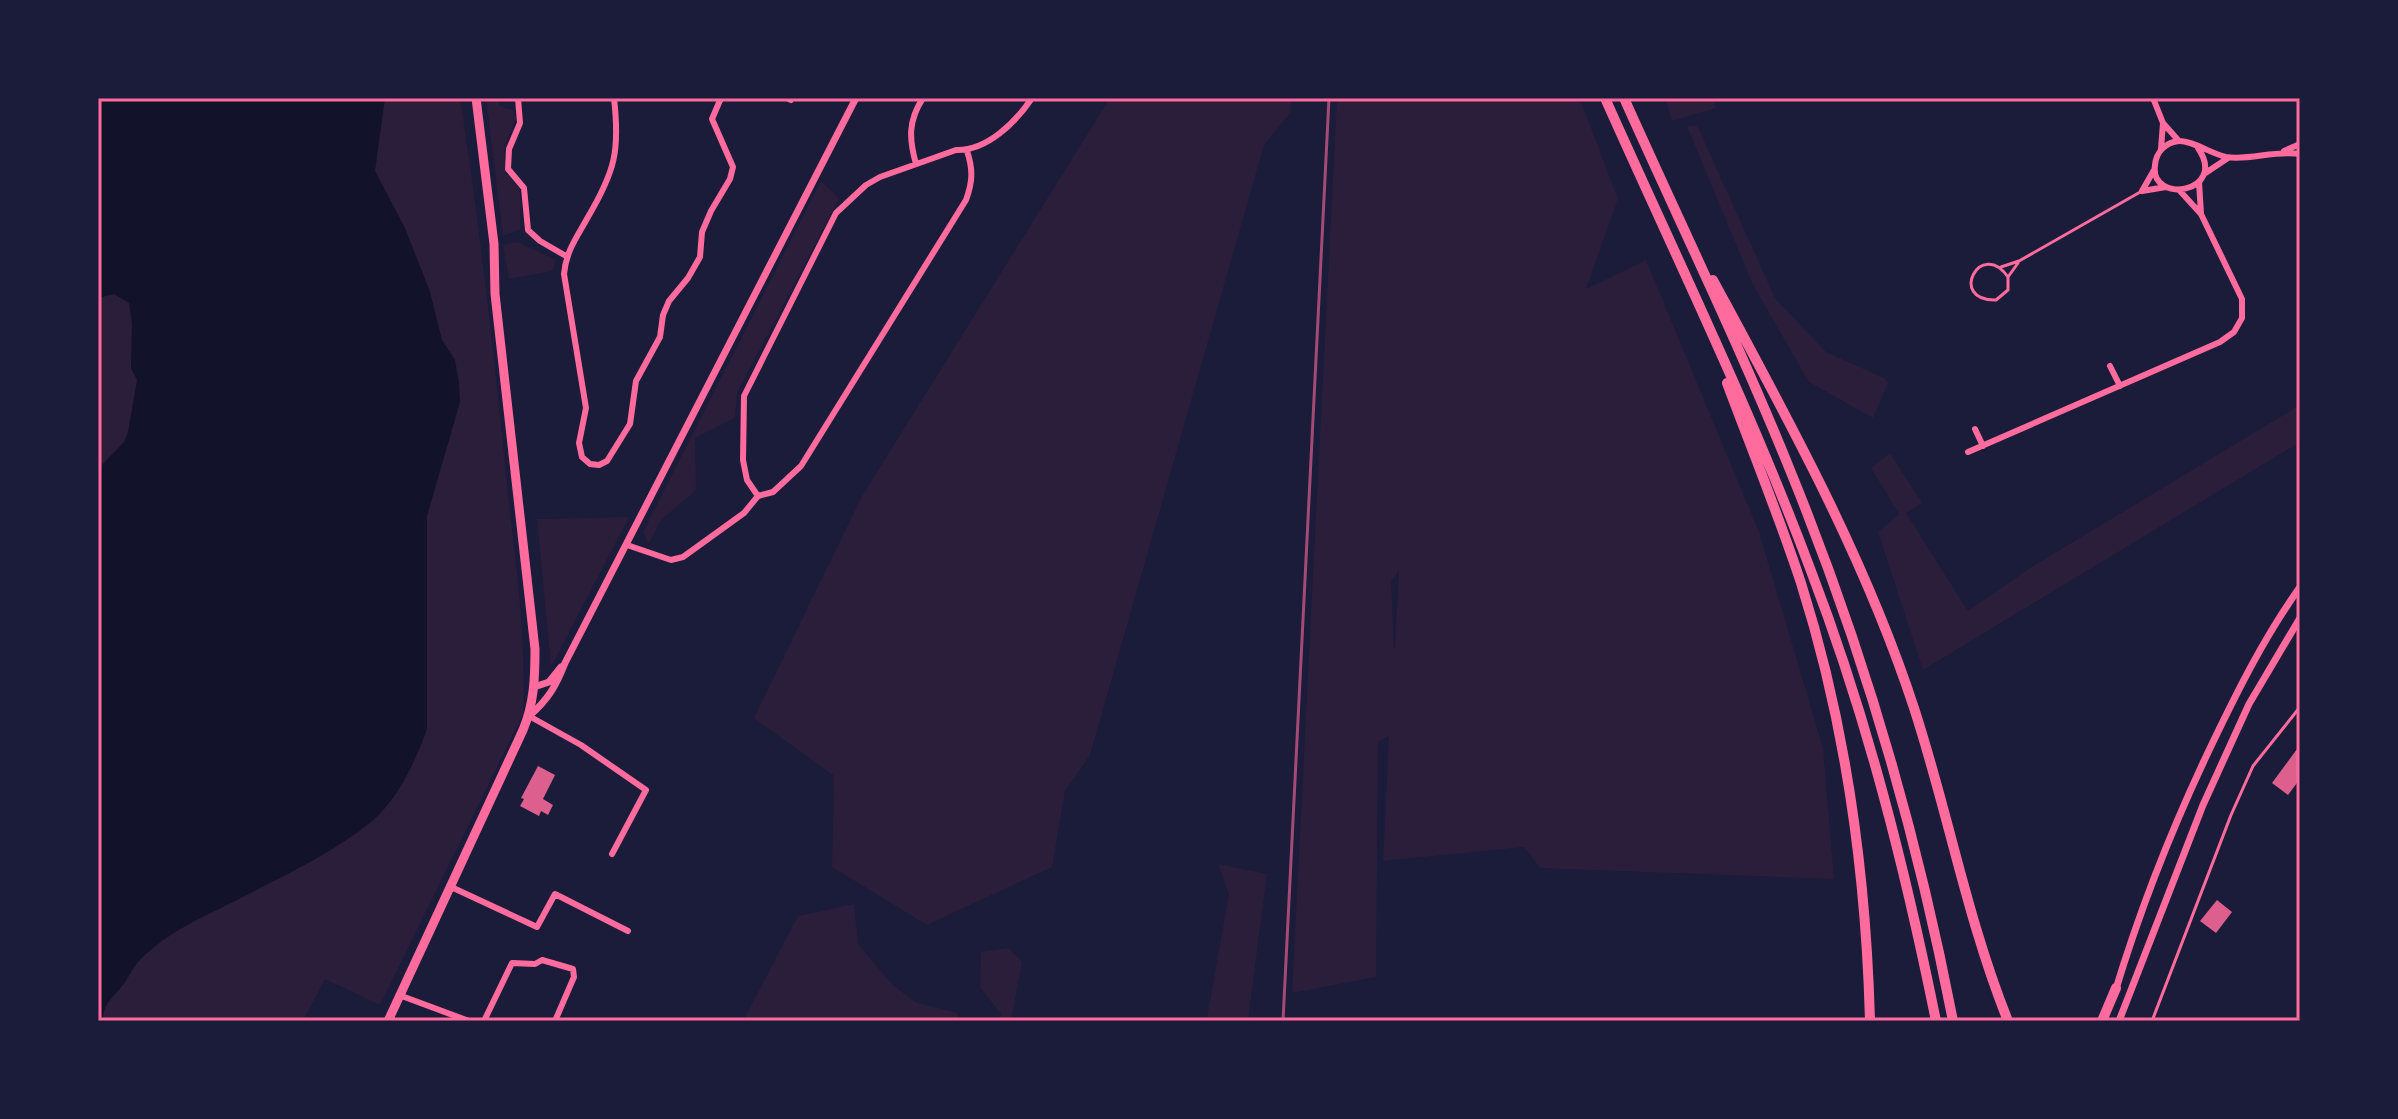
<svg xmlns="http://www.w3.org/2000/svg" width="2398" height="1119" viewBox="0 0 2398 1119" font-family="Georgia,serif">
<style>
.green{fill:#2a1e3b;fill-rule:evenodd}
.water{fill:#12122b}
.building{fill:#dd5f8e}
.lines{fill:none;stroke-linecap:round;stroke-linejoin:round}
.service{stroke:#ff6b9d;stroke-width:3}
.minor{stroke:#ff6b9d;stroke-width:6}
.tertiary{stroke:#ff6b9d;stroke-width:7}
.primary{stroke:#ff6b9d;stroke-width:9}
.motorway{stroke:#ff6b9d;stroke-width:10}
.rail{stroke:#a44b75;stroke-width:3}
.neatline{fill:none;stroke:#ff6b9d;stroke-width:3}
</style>
<rect width="100%" height="100%" fill="#1b1b3a"/>
<path class="green" d="M98,98h362c20,128 34,257 47,386 8,76 20,153 16,230l-143,291 -55,-26 -22,42h-205z
M486,98h13v8l14,4 3,8 -12,31 1,24c4,4 11,10 14,15 3,6 0,30 2,41l-18,7z
M1110,98h182l-2,15 -26,32 -174,610 -25,36 -13,76 -125,58 -95,-58 2,-91 -80,-58 108,-222z
M1337,98h234l11,6 36,95 -32,90 60,-29 113,272 64,216 11,131 -294,-11 -16,-21 -141,14 6,-125 -11,6 -2,235 -84,16zM1399,570l-4,79h-1l-3,-67z
M1665,98h48l3,10 -44,13z
M1697,125l78,173 51,54 58,26 4,5 -15,35 -64,-36 -57,-99 -65,-157z
M821,181l18,18 -102,194 -2,25 -40,20 1,52 -36,31 -11,23 -6,-12z
M518,242l38,18 -4,11 -43,8 -6,-34z
M2300,405v37l-377,228 -45,-138 21,-18 -28,-46 19,-15 32,50 -16,10 62,98 62,-43z
M629,517l-78,150 -14,-148z
M1218,864l49,10 -19,147h-40l-1,-3 22,-124z
M854,904l4,40 34,40 23,18 42,11 2,8h-216l55,-105z
M1009,948l13,14 -11,59h-11l1,-7 -21,-27 1,-35z"/>
<path class="water" d="M98,98h287l-10,73 30,57 25,64 12,48 13,20 4,23 1,19 -33,114v213c-12,33 -28,69 -56,93 -41,33 -92,56 -138,80 -32,16 -67,31 -93,58 -7,7 -11,17 -17,25 -11,14 -20,18 -20,36h-5v-552l26,-27 4,-10 9,-52 -6,-12 1,-44 -3,-21 -15,-9 -12,3 -4,6z"/>
<path class="building" d="M2300,745v34l-12,16 -16,-12z
M538,766l17,9 -12,24 10,6 -5,10 -7,-4 -2,5 -19,-10 4,-7 -3,-1z
M2217,900l15,12 -16,21 -16,-12z"/>
<g class="lines">
<path class="service" d="M2001,267l18,-6 123,-70
M2008,277c-27,-39 -61,24 -12,23l12,-10v-13l10,-14
M2152,1021l79,-206 22,-49 47,-59"/>
<path class="minor" d="M518,98l2,25 -11,26 -1,20 16,19 4,42 12,11 26,15
M614,98c6,53 1,73 -26,119 -11,20 -22,34 -24,57l22,134 -7,35 3,14 8,7 9,1 8,-4 23,-37 6,-43 24,-44 3,-22 6,-14 19,-23 12,-21 2,-25 9,-21 19,-32 3,-12 -21,-48 9,-21
M787,98l4,2
M2153,98l10,25 15,17
M2198,148c31,45 -49,57 -43,17 1,-13 11,-23 24,-24 12,-1 33,13 47,16 22,4 49,-7 74,-3
M2161,149l2,-26
M2284,151l16,-7
M916,164c-7,-25 -8,-43 7,-66
M2204,174l24,-16
M2199,182l2,32
M2142,191l24,-4
M2142,191l12,-21
M2110,366l10,20
M1975,429l8,17
M1968,452l252,-110 14,-10 8,-14v-19l-41,-85 -21,-23
M758,496l-11,-16 -4,-20 1,-64 92,-183 30,-28 14,-8 76,-27c31,1 60,-28 76,-52
M627,545l44,15 12,-3 61,-44 14,-17 15,-4 28,-26 165,-266c7,-19 7,-31 1,-49
M529,716l52,29 65,45 -34,64
M449,886l88,41 18,-33 73,37
M399,995l70,26
M484,1021l28,-58 23,1 7,-4 31,9 1,8 -19,44"/>
<path class="tertiary" d="M534,687l15,-5 12,-15
M529,716c19,-16 27,-30 36,-53l291,-565
M2115,992c26,-86 59,-169 98,-250 26,-54 52,-106 87,-155
M2119,1021l84,-216 46,-101 51,-86"/>
<path class="primary" d="M388,1021l135,-291c11,-26 12,-52 12,-81l-40,-355 -1,-50 -18,-146"/>
<path class="motorway" d="M1605,98c70,157 146,312 206,473 56,146 94,297 125,450
M1624,98c56,125 117,250 168,377 72,177 125,359 161,546
M1713,280c75,139 152,278 201,428 34,104 53,211 94,313
M1727,383c25,67 52,133 74,200 45,142 65,289 69,438
M2102,1021l14,-33"/>
<path class="rail" d="M1283,1021l46,-923"/>
</g>
<rect width="2398" height="1119" fill="none" stroke="#1b1b3a" stroke-width="200"/>
<rect x="100" y="100" width="2198" height="919" class="neatline"/>
</svg>
